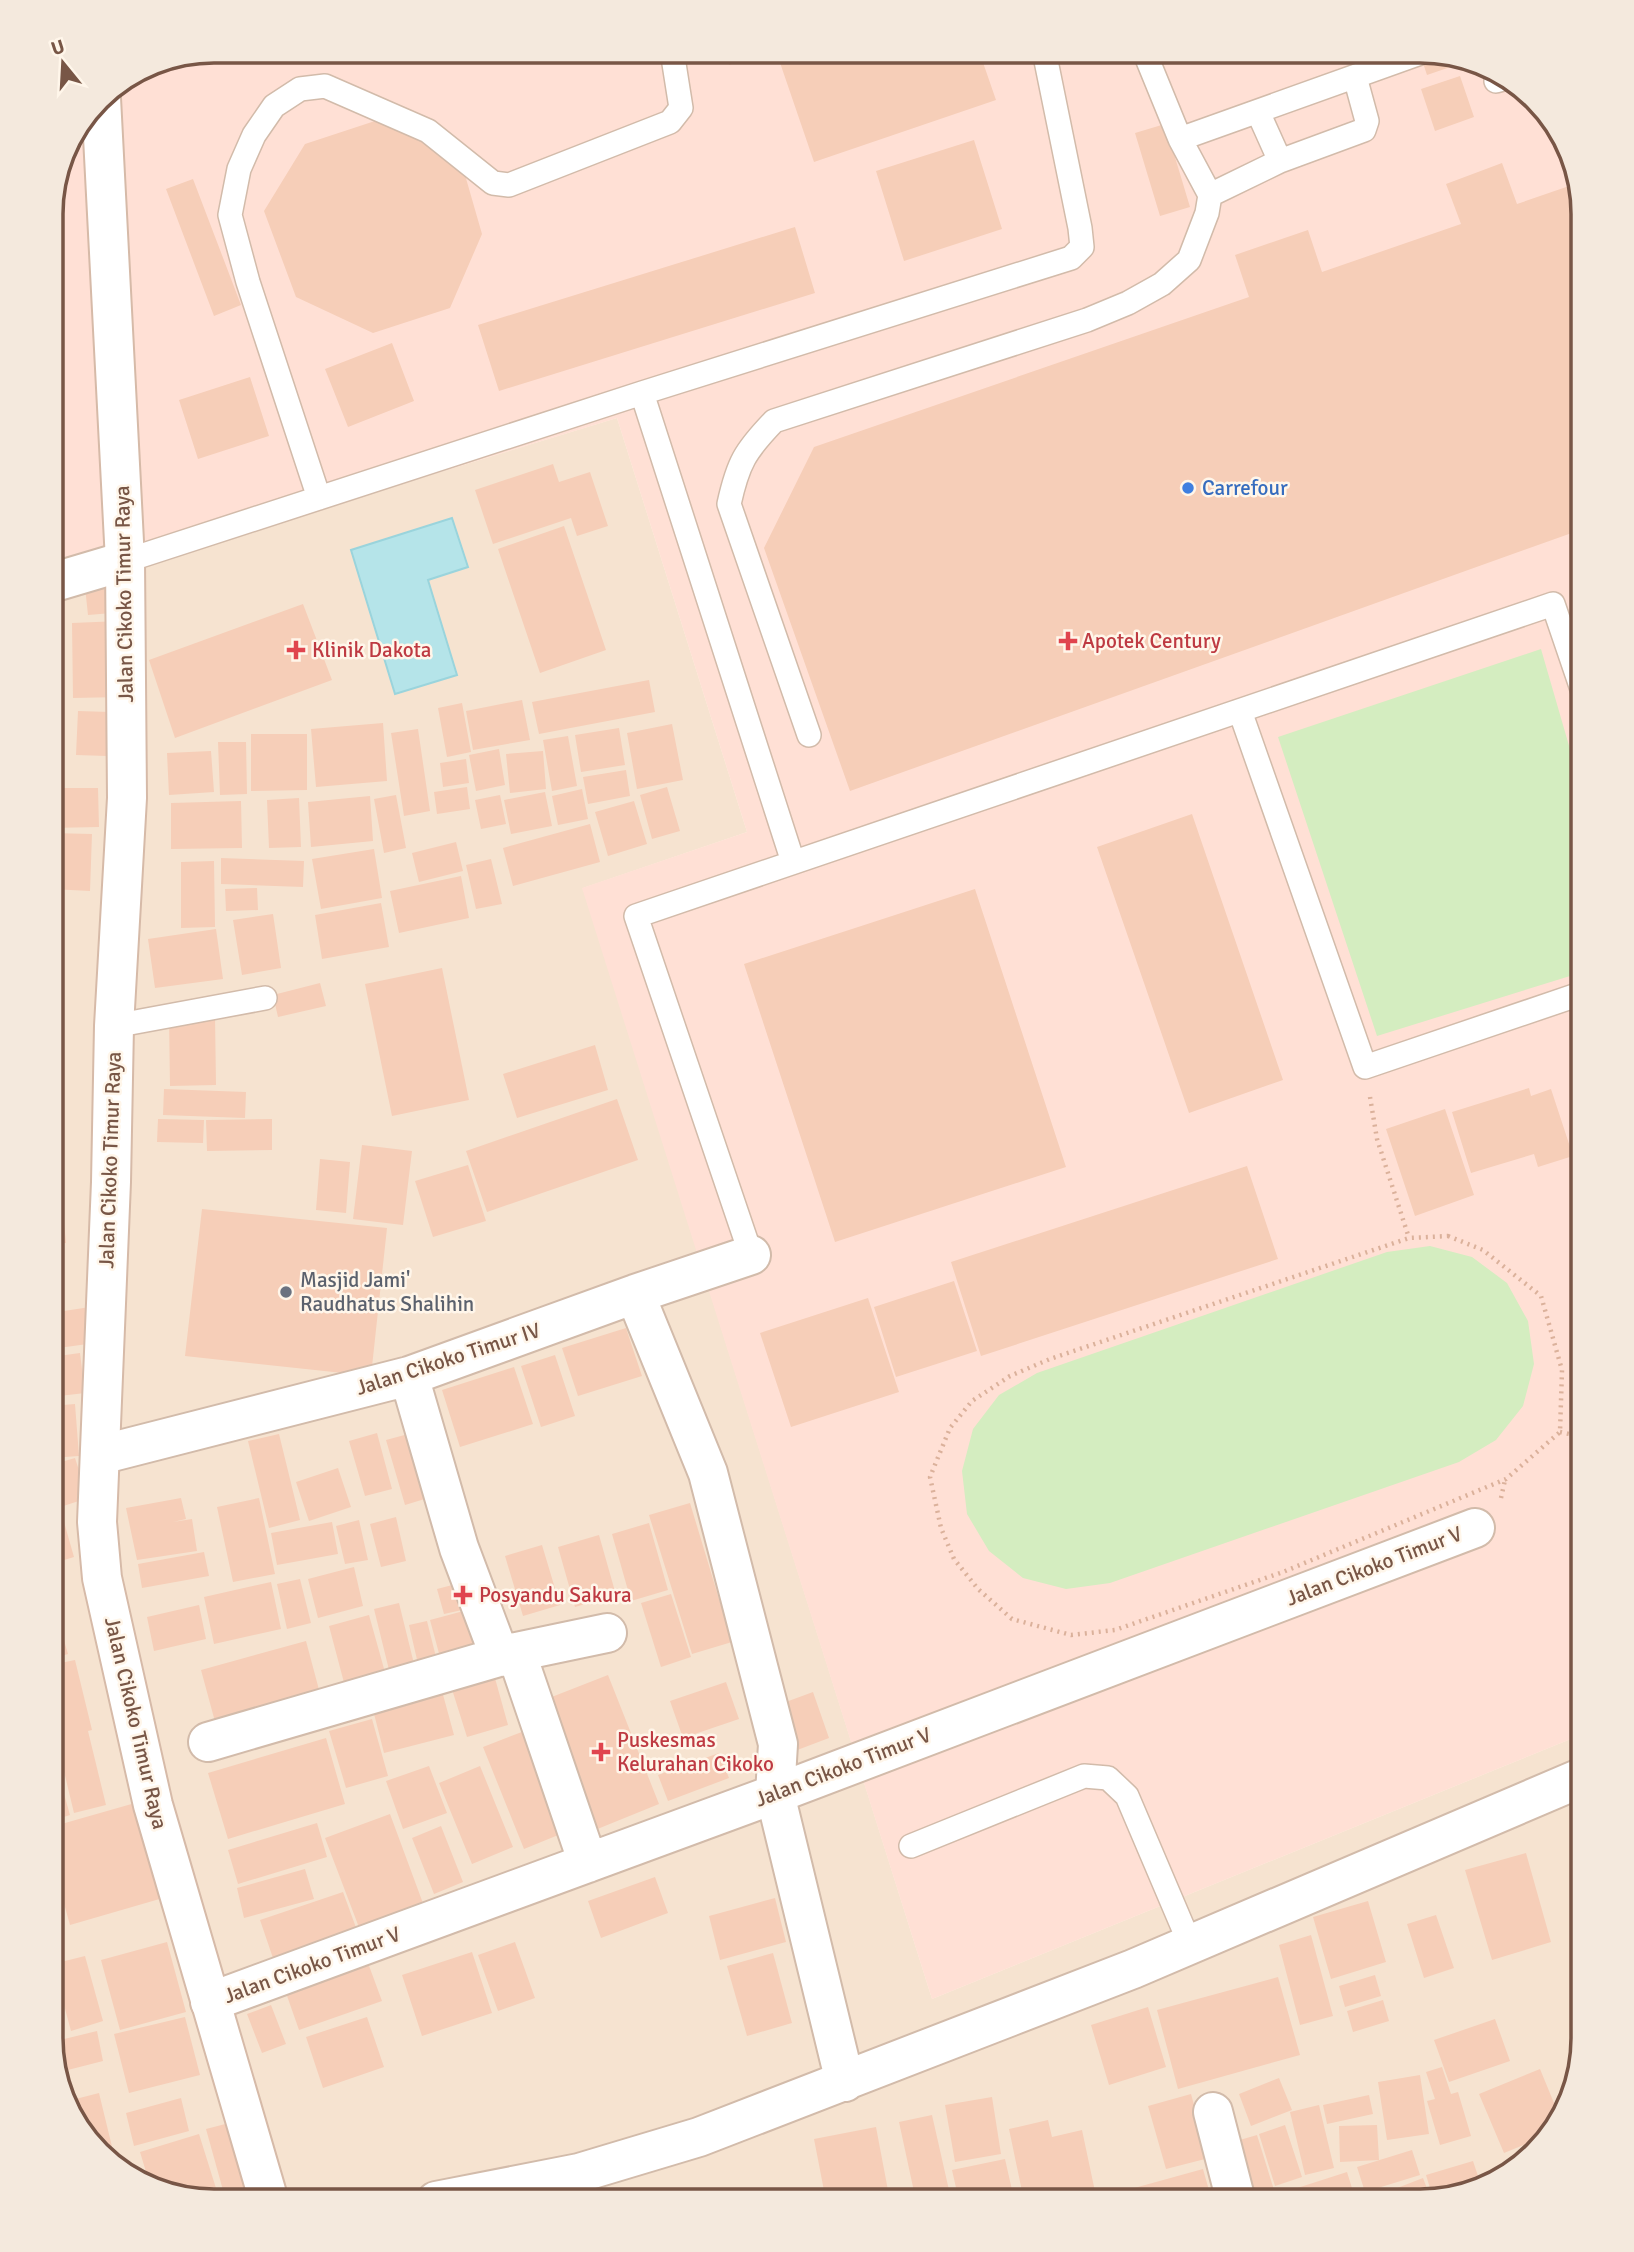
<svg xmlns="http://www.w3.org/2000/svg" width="1634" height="2252" viewBox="0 0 1634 2252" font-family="Signika,sans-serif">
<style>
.residential{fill:#f6e3d0}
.commercial{fill:#ffe0d5}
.green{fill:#d4edc0}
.water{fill:#b5e4e9;stroke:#9ad4dc;stroke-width:2}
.building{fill:#f6ceb8}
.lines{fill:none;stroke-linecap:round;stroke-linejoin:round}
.lane-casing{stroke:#d2bbaa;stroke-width:26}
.street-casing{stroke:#d2bbaa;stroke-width:42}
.secondary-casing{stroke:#d6baa8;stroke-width:42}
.path{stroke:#dbb19b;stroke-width:4.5;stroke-dasharray:2 5;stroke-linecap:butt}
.lane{stroke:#fff;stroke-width:23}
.street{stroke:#fff;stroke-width:38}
.secondary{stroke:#fff;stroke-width:38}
.shop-dot{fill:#3f7fe0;stroke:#fff6ea;stroke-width:2.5}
.health-dot{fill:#e0444e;stroke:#fff6ea;stroke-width:2.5}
.worship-dot{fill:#6b7280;stroke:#fff6ea;stroke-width:2.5}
.labels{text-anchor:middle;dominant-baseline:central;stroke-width:5;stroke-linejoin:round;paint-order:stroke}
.shop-label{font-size:21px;fill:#366cbe;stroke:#fff6ea;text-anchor:start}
.street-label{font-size:21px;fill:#785646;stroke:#fff6ea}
.health-label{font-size:21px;fill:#be3a42;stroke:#fff6ea;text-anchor:start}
.worship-label{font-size:21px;fill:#5b616d;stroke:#fff6ea;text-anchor:start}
.rim{fill:none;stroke:#785646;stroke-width:3.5}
</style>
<rect width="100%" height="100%" fill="#fef2e2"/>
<path class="residential" d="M617,418l130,414 -164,56 349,1111 651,-265v305l-21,80 -60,60 -81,22h-1217l-72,-22 -59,-59 -22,-82v-1447z"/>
<path class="commercial" d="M214,51h1216l72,22 59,59 22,82v1520l-651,265 -350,-1111 165,-56 -130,-414 -566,173v-388l17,-62 38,-50 46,-28z"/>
<path class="green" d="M1541,649l42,145v178l-206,64 -99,-299z
M1430,1246l42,11 35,26 21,38 6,43 -11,42 -27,34 -37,22 -349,121 -44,6 -43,-11 -34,-27 -22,-37 -5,-43 11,-42 26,-34 38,-22 350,-121z"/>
<path class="water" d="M452,518l16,49 -40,13 29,95 -62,19 -44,-144z"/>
<path class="building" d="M724,51h46l-41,14z
M776,51h203l17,49 -182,62z
M1441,54l24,8 -38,13 -5,-15z
M1460,76l14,41 -39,14 -14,-42z
M378,120l83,41 21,73 -32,74 -77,25 -77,-36 -32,-86 41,-67z
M1165,124l25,83 -30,9 -25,-83z
M974,140l28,89 -98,32 -28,-90z
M1502,163l15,41 58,-20 8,30v315l-733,262 -86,-243 50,-101 435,-150 -14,-42 73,-25 14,42 139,-48 -15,-40z
M193,179l48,126 -27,11 -48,-127z
M795,227l20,66 -316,98 -21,-66z
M392,343l22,58 -66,26 -23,-58z
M250,377l19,59 -71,23 -19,-59z
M553,464l6,18 31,-10 18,54 -31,10 -6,-18 -78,26 -18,-54z
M564,526l42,124 -66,23 -42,-124z
M111,585l1,28 -24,2 -3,-28z
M303,604l29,76 -157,58 -26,-78z
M51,607h4l1,54h-5z
M120,621l1,76 -48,1 -1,-75z
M649,680l6,32 -116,22 -7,-32z
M522,700l8,40 -57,10 -7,-39z
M462,703l9,49 -24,5 -9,-49z
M78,711l32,1 -3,44 -31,-1z
M383,723l4,58 -71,6 -5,-58z
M672,724l11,56 -46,9 -10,-56z
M619,728l6,37 -44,7 -6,-37z
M418,729l12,82 -26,5 -13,-83z
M251,734h56v56l-56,1z
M568,736l9,50 -25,5 -9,-51z
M218,742h28l1,52 -27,1z
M499,749l6,36 -29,6 -7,-36z
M211,751l3,41 -45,3 -2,-42z
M543,751l3,38 -36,4 -4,-39z
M466,759l3,24 -26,4 -3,-24z
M626,770l4,26 -42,8 -5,-27z
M467,787l3,22 -33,5 -3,-22z
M667,787l13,44 -28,8 -12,-44z
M51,788h47l1,39 -48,1z
M582,789l6,30 -30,6 -6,-29z
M545,792l7,34 -41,8 -7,-34z
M396,795l10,53 -22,5 -10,-54z
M500,795l6,29 -25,5 -6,-29z
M370,796l3,45 -62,6 -3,-45z
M299,798l2,49 -32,1 -2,-48z
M241,801l1,47 -71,1v-46z
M634,801l13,43 -39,12 -13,-44z
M1192,814l91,266 -94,33 -92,-266z
M590,824l10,38 -87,24 -10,-38z
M51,833l41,1 -2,57 -39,-2z
M456,842l7,29 -44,11 -7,-29z
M374,849l8,49 -61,11 -9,-50z
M221,858l83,3 -1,26 -82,-3z
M491,859l11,45 -26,5 -10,-44z
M214,861l1,66 -34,1v-66z
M461,876l8,42 -70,15 -9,-42z
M257,888l1,22 -32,1 -1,-22z
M975,889l91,278 -231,75 -91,-278z
M381,903l8,44 -67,12 -7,-44z
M273,914l8,54 -39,7 -9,-55z
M216,929l7,50 -68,9 -7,-49z
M442,968l27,132 -77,16 -27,-132z
M320,983l6,23 -48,11 -5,-22z
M215,1016l1,69 -46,1 -1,-69z
M51,1035h4l7,58 -11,1z
M595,1045l13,45 -91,28 -14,-44z
M1529,1088l2,8 20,-7 22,67 -35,11 -4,-13 -63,19 -19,-61z
M164,1089l82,3 -1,26 -82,-3z
M617,1099l21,61 -151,52 -21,-61z
M1445,1109l29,86 -59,21 -29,-87z
M158,1119l46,1 -1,23 -46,-1z
M272,1119v31l-65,1 -1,-31z
M362,1145l50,6 -9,74 -50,-6z
M320,1159l30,3 -4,51 -30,-3z
M468,1165l18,56 -53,16 -18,-56z
M1247,1166l31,93 -297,97 -30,-94z
M61,1193l5,50 -15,1v-50z
M202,1209l185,19 -16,148 -186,-20z
M51,1254l8,44 -8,1z
M954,1281l23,70 -81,26 -22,-70z
M868,1298l31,94 -108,35 -31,-94z
M90,1307l5,36 -44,6v-36z
M626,1328l16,48 -64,20 -16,-48z
M80,1353l5,40 -34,4v-40z
M555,1355l20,61 -34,11 -20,-61z
M514,1367l19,57 -73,23 -18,-57z
M75,1404l4,52 -28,2v-52z
M423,1430l18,64 -36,11 -19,-65z
M377,1433l15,56 -27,7 -16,-55z
M279,1434l21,86 -31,8 -21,-87z
M75,1458l13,40 -37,12v-45z
M338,1468l13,39 -42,14 -13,-39z
M181,1498l5,21 -13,3 19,-3 5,32 -60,9 -11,-52z
M259,1498l16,76 -42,8 -16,-75z
M690,1503l42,139 -40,12 -43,-139z
M62,1515l12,42 -23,7v-46z
M396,1517l10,44 -25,6 -11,-43z
M359,1520l9,40 -23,4 -9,-38z
M332,1522l6,32 -61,11 -6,-32z
M649,1523l19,67 -37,11 -19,-67z
M599,1535l17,60 -41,12 -17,-60z
M542,1545l18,60 -37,11 -18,-60z
M204,1552l5,24 -67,12 -4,-24z
M354,1567l9,39 -45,12 -10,-39z
M300,1579l11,44 -24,6 -10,-45z
M271,1582l10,47 -67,15 -10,-47z
M464,1582l7,26 -27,6 -7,-25z
M671,1594l20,63 -30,10 -20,-64z
M51,1597l17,57 -17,5z
M399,1603l18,73 -25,6 -18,-73z
M199,1605l7,34 -52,12 -7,-34z
M471,1609l14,52 -41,11 -14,-52z
M369,1615l19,68 -41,11 -18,-68z
M427,1621l13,52 -19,4 -12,-52z
M306,1641l16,60 -105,28 -16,-59z
M75,1660l17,70 -4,1 18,74 -32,8 -18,-75 -5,2v-75z
M493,1671l15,54 -41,12 -17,-54z
M608,1675l51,129 -64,26 -51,-130z
M439,1680l15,55 -70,18 -14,-55z
M726,1682l13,37 -56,19 -13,-37z
M813,1692l16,46 -37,14 -17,-46z
M372,1719l16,57 -42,12 -17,-57z
M527,1730l41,101 -44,18 -41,-102z
M326,1738l19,66 -117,35 -20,-66z
M51,1748l19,67 -19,6z
M719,1753l10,25 -61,23 -10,-26z
M429,1766l18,47 -44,16 -17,-48z
M480,1766l33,81 -41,17 -33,-81z
M135,1803l28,95 -93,27 -19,-68v-30z
M390,1814l34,92 -64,24 -35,-92z
M317,1823l10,34 -89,27 -10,-34z
M441,1826l22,56 -29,12 -22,-56z
M1526,1853l25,89 -59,18 -27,-90z
M305,1869l9,30 -70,19 -7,-30z
M655,1877l13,36 -67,25 -13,-37z
M343,1892l15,41 -84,28 -14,-41z
M775,1898l11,44 -66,18 -11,-44z
M1368,1901l18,61 -55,17 -18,-62z
M1436,1915l18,53 -30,10 -17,-54z
M1311,1935l22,81 -33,9 -21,-80z
M167,1942l19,70 -66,18 -19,-70z
M515,1942l20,56 -37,13 -20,-56z
M472,1952l20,61 -70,23 -20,-61z
M773,1953l19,70 -45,13 -20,-70z
M85,1956l18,65 -32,10 -18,-67z
M368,1963l14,38 -83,29 -13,-37z
M1375,1975l6,21 -36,11 -6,-21z
M1278,1977l22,78 -122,34 -21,-79z
M1383,2000l6,21 -36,11 -6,-21z
M271,2005l15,39 -24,9 -15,-39z
M1148,2007l18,60 -57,18 -18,-60z
M185,2017l15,58 -71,18 -15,-59z
M367,2017l17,50 -61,21 -17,-51z
M1495,2019l15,42 -61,21 -15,-42z
M97,2031l6,30 -43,11 -8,-30z
M1442,2067l9,27 7,-2 13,44 -31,9 -13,-44 8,-2 -9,-27z
M1540,2069l21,51 -16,16 -41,17 -25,-59z
M1420,2075l9,59 -42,6 -9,-58z
M1279,2078l13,32 -41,16 -12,-32z
M99,2093l16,66 -3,1 -39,-40 -5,-19z
M1191,2094l18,64 -43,11 -18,-63z
M1369,2095l4,19 -46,10 -4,-19z
M992,2097l9,57 -46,8 -10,-57z
M181,2098l8,33 -55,15 -8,-33z
M1319,2105l15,63 -29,7 -15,-63z
M932,2115l19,84 -35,2 -17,-79z
M1048,2120l4,17 30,-7 15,71h-73l-15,-72z
M237,2121l23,80h-34l-20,-72z
M1285,2125l17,52 -27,9 -16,-52z
M1377,2125l2,35 -39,2 -1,-36z
M876,2127l14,74h-64l-12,-62z
M199,2134l21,67h-16l-54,-16 -10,-33z
M1257,2135l17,55 -31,9 -17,-55z
M1412,2150l8,25 -55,17 -8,-25z
M1005,2159l7,31 -53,11 -7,-31z
M1473,2161l8,24 -48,13 -7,-23z
M1203,2169l9,32h-82l-3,-11z
M1347,2172l9,29h-92l-1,-2z
M1423,2178l8,21 -10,2h-24l-5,-11z"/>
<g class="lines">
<g class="lane-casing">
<path id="lane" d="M1496,81l11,-3
M1258,112l22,49
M1180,139l246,-88
M1210,195l70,-34 84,-31 3,-9 -12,-44
M642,393l151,469
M319,498l-71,-216 -18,-67 9,-46 15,-34 20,-29 26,-17 25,-3 103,45 65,52 16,2 161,-63 11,-14 -9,-57
M125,561l517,-168 429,-135 11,-11 -2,-19 -36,-177
M1240,711l125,356 218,-74
M809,735l-80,-231c9,-41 16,-53 45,-83l313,-101 41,-17 34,-19 27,-24 18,-47 3,-18 -30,-56 -36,-88
M114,1026l151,-28
M751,1255l-115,-339 917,-312 30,88
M911,1846l173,-70 24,2 19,18 63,148"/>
</g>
<g class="street-casing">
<path id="street" d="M51,583l74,-22
M635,1294l73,179 70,271 -3,50 70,288
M409,1376l50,172 41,109
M100,1455l309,-79 226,-82 116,-39
M516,1652l72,211
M208,1742l308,-90 91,-19
M210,2002l565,-208 700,-266
M1213,2112l23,89
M436,2201l143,-28 120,-36 434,-168 450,-192"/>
</g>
<g class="secondary-casing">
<path id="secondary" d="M101,98l24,463 2,237 -13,228 -3,156 -14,340 5,56 51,227 116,396"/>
</g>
<path class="path" d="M1370,1097l7,42 32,99
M1448,1236l35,14 58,46 21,74 -2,62 -54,47 -223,93 -168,58 -44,5 -59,-16 -34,-30 -24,-30 -13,-31 -11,-51 20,-49 22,-27 38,-25 40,-17 359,-121z
M1560,1432l23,5
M1501,1498l4,-18"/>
<use href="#lane" class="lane"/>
<use href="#street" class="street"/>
<use href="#secondary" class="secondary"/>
</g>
<circle class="shop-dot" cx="1188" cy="488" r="7"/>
<g class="health-dot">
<path d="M1064.5 630.5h7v7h7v7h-7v7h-7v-7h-7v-7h7z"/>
<path d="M292.5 639.5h7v7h7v7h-7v7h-7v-7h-7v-7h7z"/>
<path d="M459.5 1584.5h7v7h7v7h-7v7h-7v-7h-7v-7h7z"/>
<path d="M597.5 1741.5h7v7h7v7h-7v7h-7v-7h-7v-7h7z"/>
</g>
<circle class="worship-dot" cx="286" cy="1292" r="7"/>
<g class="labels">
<g class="shop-label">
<text x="1202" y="488">Carrefour</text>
</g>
<g class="street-label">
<text transform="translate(124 594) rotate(-91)">Jalan Cikoko Timur Raya</text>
<text transform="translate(110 1160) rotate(-88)">Jalan Cikoko Timur Raya</text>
<text transform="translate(448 1359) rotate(-18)">Jalan Cikoko Timur IV</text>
<text transform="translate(1374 1566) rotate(-21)">Jalan Cikoko Timur V</text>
<text transform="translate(136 1723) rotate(77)">Jalan Cikoko Timur Raya</text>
<text transform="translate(843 1767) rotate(-21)">Jalan Cikoko Timur V</text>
<text transform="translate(312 1965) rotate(-20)">Jalan Cikoko Timur V</text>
</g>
<g class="health-label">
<text x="1082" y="641">Apotek Century</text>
<text x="312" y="650">Klinik Dakota</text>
<text x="479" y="1595">Posyandu Sakura</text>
<text x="617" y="1740">Puskesmas<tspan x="617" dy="24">Kelurahan Cikoko</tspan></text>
</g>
<g class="worship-label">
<text x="300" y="1280">Masjid Jami'<tspan x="300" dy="24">Raudhatus Shalihin</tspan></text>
</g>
</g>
<path d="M0 0H1634V2252H0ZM214 63H1420A151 151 0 0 1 1571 214V2038A151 151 0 0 1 1420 2189H214A151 151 0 0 1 63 2038V214A151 151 0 0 1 214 63Z" fill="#f4e9dd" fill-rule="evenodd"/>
<path class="rim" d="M214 63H1420A151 151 0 0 1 1571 214V2038A151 151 0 0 1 1420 2189H214A151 151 0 0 1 63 2038V214A151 151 0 0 1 214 63Z"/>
<g transform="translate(63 63) rotate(342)" stroke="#fff6ea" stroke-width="5" paint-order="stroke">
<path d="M0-5L12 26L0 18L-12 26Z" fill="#785646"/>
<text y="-10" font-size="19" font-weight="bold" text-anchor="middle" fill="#785646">U</text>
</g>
</svg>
